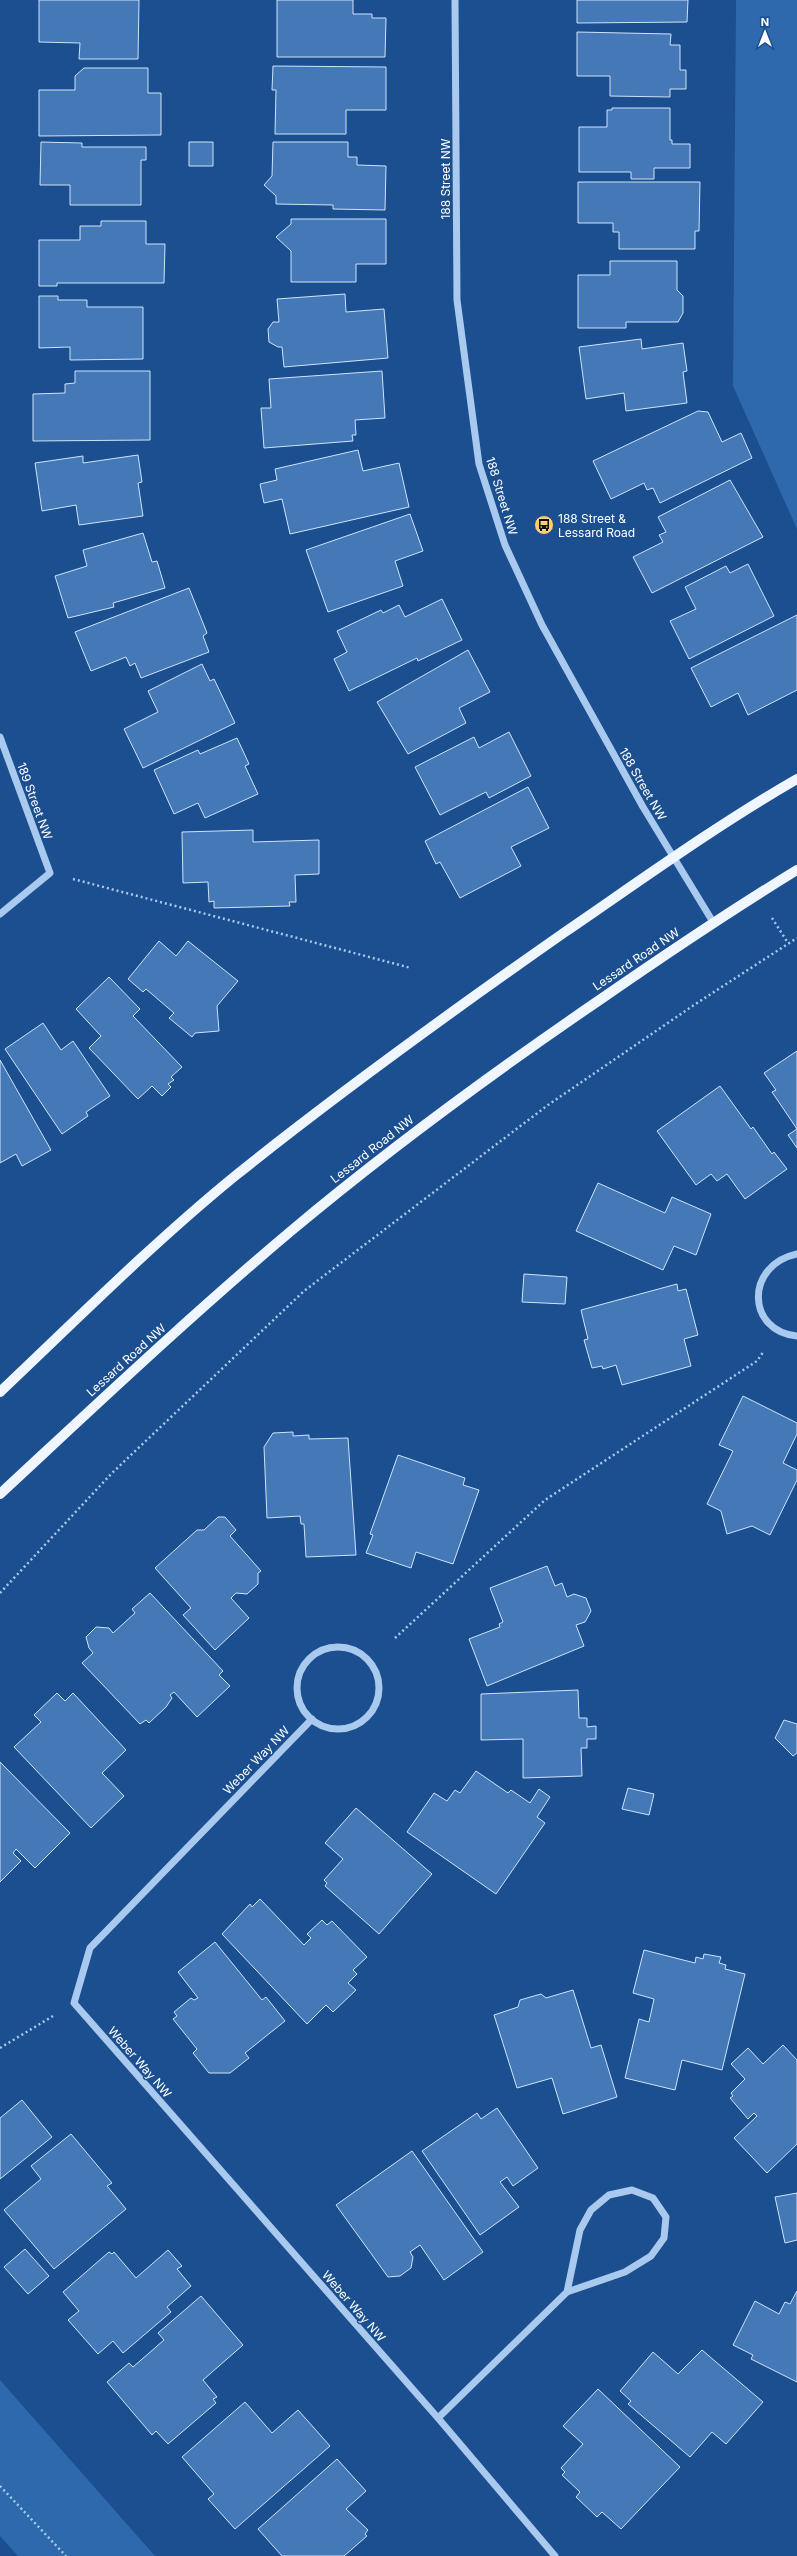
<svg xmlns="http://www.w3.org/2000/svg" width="797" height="2556" viewBox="0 0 797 2556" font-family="Inter,sans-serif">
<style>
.green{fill:#2e69ad}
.building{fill:#4478b7;stroke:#cfe3fa}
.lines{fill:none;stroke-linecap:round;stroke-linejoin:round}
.path{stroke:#a9c9ee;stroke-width:2.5;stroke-dasharray:2 3;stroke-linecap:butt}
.minor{stroke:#a9c9ee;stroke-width:7}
.major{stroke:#f0f6ff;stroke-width:10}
.labels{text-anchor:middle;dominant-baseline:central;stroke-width:3;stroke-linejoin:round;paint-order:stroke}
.street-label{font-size:12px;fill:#fff;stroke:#1b4f8f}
.poi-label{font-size:12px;fill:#fff;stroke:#1b4f8f;text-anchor:start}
</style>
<rect width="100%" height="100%" fill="#1b4f8f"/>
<path class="green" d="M736,0h61v529l-64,-143z
M0,2380l155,176h-137l-18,-20z"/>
<path class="building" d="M39,0h100l-1,59h-59l1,-16 -41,-1z
M277,0h76v14h19v4h14l-1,39h-108z
M577,0h111l-1,22 -110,1z
M577,32l94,2 -1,11h10v25h6v19h-16v8l-60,-1v-20h-33z
M273,66l113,1v43h-40v24h-71l1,-44h-4z
M84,68h64v25h13v42l-122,1v-46h36v-14z
M612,108h58v32h2v4h18v24h-36v11h-23v-7h-52v-45h28v-17h5z
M41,142l41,1v4h64v13h-5v45h-71v-20h-30z
M189,142h24v24h-24z
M273,142h75v15h9v8l29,1 -1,44 -52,-1v-4l-57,-1v-8l-12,-11 8,-9z
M578,182h122l-1,49h-4v18h-76v-17h-6v-9h-35z
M291,219h95v45h-30v18h-65v-31l-15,-14 15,-13z
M101,221h45v23h19l-1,39h-107v3h-18v-46h41v-14h21z
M610,261h67v29l6,6v17l-5,9h-52v6h-48v-53h32z
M345,294l1,18 38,-3 4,49 -104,9 -2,-20h-4l-9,-5 -1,-13 5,-7h6l-2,-23z
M39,296h19v4h29v7h56v52l-73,1v-13l-31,1z
M641,339l1,10 41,-6 4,28 -4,1 4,31 -61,8 -2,-18 -38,6 -7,-52z
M75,371h75v69l-117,1v-47l32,-1v-9l10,-1z
M382,371l3,47 -30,2 1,15h-4l1,6 -89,7 -3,-40h10l-2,-29z
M698,411l10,1 14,30 19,-9 11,25 -92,45 -7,-15 -6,2 -3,-7 -33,16 -18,-38z
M358,450l5,21 36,-8 10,44 -119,27 -8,-35 -18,4 -4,-19 17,-4 -2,-11z
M138,455l4,27 -4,1 5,33 -64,9 -3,-20 -34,6 -7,-48 48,-7v7z
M730,480l33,57 -111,56 -19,-36 30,-15 -4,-7 7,-3 -8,-15z
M410,514l13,37 -28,10 8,25 -75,26 -22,-62z
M143,533l9,29 5,-1 8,27 -52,15 1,4 -46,11 -13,-42 32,-10 -4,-16z
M748,564l26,52 -85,43 -19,-38 26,-12 -11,-22 41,-21 4,7z
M189,588l18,45 -4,3 6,16 -68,26 -6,-15 -5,3 -4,-9 -35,14 -16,-39z
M442,599l20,41 -44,21 -1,-3 -68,33 -15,-32 13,-7 -10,-21 44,-21 2,3 16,-8 6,12z
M797,615v75l-49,25 -10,-22 -27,14 -20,-39z
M468,650l22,42 -31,16 7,15 -58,31 -31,-52z
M202,664l8,17 4,-2 21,44 -92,45 -19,-39 34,-17 -10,-21z
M509,732l22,44 -42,22 -3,-6 -46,23 -25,-48 59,-30 5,11z
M237,738l12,26 -4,2 13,28 -53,24 -7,-15 -24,11 -20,-44 44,-20 2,4z
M528,787l21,41 -38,19 10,19 -61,32 -20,-36 -4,2 -11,-23z
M253,830v12l66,-2v34l-24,1 1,27h-7l1,4 -76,2v-7l-5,1 -1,-20 -25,1 -1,-51z
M159,941l17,15 12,-15 50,40 -21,25 2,25 -24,2 -3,4 -23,-19 5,-5 -28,-24 -3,3 -15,-13z
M109,977l31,32 -7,7 49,51 -11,10 3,3 -6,4 3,3 -9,9 -10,-10 -14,13 -49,-51 12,-12 -25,-27z
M43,1023l18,27 12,-9 37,55 -24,16 2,4 -26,18 -57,-85z
M797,1051v97l-9,-13 9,-6 -25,-37 4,-2 -12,-17z
M0,1060l51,90 -29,16 -6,-12 -16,9z
M720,1086l31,43 2,-2 19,27 2,-2 13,17 -42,30 -18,-25 -10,7 -6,-7 -15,11 -39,-54z
M598,1183l67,30 7,-16 39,17 -15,41 -22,-9 -11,24 -87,-39z
M524,1274l43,3 -2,27 -43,-2z
M677,1284l1,7 8,-2 12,46 -14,4 7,27 -69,19 -6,-20 -13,4 -1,-3 -10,2 -8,-28 4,-1 -7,-29z
M743,1396l54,27v11l-14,29 14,7v10l-27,55 -18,-9 -25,8 -6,-23 -14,-7 26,-53 -14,-6z
M293,1432v4l16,-1v4l39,-1 8,117 -50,2 -2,-33h-3l-1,-8 -33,2 -3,-71 9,-14z
M398,1455l67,23 -2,7 16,5 -26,74 -37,-12 -5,16 -45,-15 7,-18 -3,-1z
M218,1517h7l11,13 -6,6 31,35 -3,2v11l-11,10 -11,-1 -5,5 18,20 -34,32 -32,-35 8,-7 -36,-40 42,-38h7z
M547,1566l8,20 7,-3 5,14 7,-3 12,4 5,13 -6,11 -9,3 8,21 -97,40 -18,-47 31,-12 -1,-3 4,-2 -13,-34z
M150,1593l73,78 -4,4 11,11 -33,31 -23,-25 -4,3 2,3 -6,9 -17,16 -3,-3 -6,4 -58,-61 11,-10 -4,-5 -3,-11 10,-10 13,1 4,5 22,-20 -3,-4z
M578,1690l1,28h8v9l9,-1v13h-9v9h-6l1,28 -59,2v-39l-42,1v-46z
M57,1693l8,8 8,-8 53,57 -24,23 22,23 -33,32 -77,-81 27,-25 -7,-7z
M784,1720l13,4v29l-4,3 -18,-18z
M0,1762l70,71 -35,35 -19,-19 -3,4 8,8 -21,21z
M476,1771l32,22 3,-3 19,13 9,-14 11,8 -13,20 8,6 -49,71 -89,-62 27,-39 13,8 8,-11 5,3z
M628,1788l26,6 -5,21 -27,-6z
M356,1808l76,66 -53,60 -54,-48 2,-3 -3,-3 19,-21 -18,-16z
M260,1899l44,46 7,-7 -4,-4 15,-14 5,5 5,-4 35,36 -14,13 4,4 -9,9 8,7 -23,22 -7,-7 -19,19 -85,-90 28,-30 2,3z
M215,1942l47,58 4,-3 19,24 -40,32 4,5 -19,15h-21l-16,-20 4,-4 -24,-30 4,-3 -3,-4 17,-14 3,2 4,-2 -20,-26z
M644,1950l51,13 1,-6 7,2 1,-5 17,3 -2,6 7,2 -1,4 20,5 -23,96 -40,-10 -7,30 -50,-12 14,-59 10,3 5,-23 -21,-6z
M573,1990l18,58 10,-3 16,52 -54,17 -11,-36 -35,10 -23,-73 24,-8 2,-7 21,-6 5,4z
M783,2045l14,15v84l-30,29 -33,-35 23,-22 -3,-3 -6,6 -18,-21 3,-2 -2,-3 14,-14 -14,-15 17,-16 15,16z
M22,2100l30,37 -52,42v-61z
M497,2108l41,60 -25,18 -6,-9 -7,5 19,25 -39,28 -58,-84 55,-38 4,6z
M71,2134l41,49 -5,3 19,23 -72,60 -50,-59 37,-31 -10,-13z
M412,2151l71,101 -39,28 -24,-35 -10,7 3,5 -2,11 -11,8 -12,1 -52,-72z
M797,2193v47l-12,3 -10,-46z
M25,2249l24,27 -21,18 -24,-27z
M168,2250l14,16 -5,3 14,17 -24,21 4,5 -48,41 -10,-12 -15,13 -30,-34 11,-9 -16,-19 46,-40 3,2 2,-2 22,26z
M797,2291v91l-46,-23 2,-4 -20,-10 22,-44 24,13 6,-12 5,2z
M201,2296l42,49 -40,35 14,17 -4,2 3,4 -48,41 -12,-13 -4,4 -45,-53 22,-19 4,4 31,-27 -6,-7z
M702,2350l61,52 -37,42 -14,-12 -22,25 -62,-53 3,-3 -11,-10 33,-39 25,22z
M598,2389l82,78 -59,62 -19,-17 -5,5 -21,-20 4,-5 -18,-17 3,-3 -4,-4 22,-24 -20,-18z
M245,2402l27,31 26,-23 32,36 -95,83 -27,-30 6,-5 -32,-37z
M337,2459l29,32 -20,18 22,21 -3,4 2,2 -23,20h-62l-24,-27z"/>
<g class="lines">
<path class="path" d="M73,879l338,89
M772,918l16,25
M0,1593l112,-120 192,-182 244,-186 146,-100 103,-67
M395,1638l150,-138 212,-139 7,-10
M0,2048l53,-32
M0,2486l66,70"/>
<path class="minor" d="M455,0l2,300 22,164 26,81 37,80 101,182 70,115
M0,737l50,136 -50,41
M797,1254c-52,11 -51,77 0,82
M297 1688a41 41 0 1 1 82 0a41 41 0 1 1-82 0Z
M312,1719l-222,229 -16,55 364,415 117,138
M438,2418l129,-126 58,-20 26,-16 13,-18 2,-21 -13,-19 -21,-8 -23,5 -18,15 -11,20 -13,62"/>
<path class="major" d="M0,1392c77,-73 153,-149 235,-216 107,-86 217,-165 330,-244 76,-52 152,-107 232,-153
M0,1494c96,-89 191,-179 291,-263 99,-83 203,-159 310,-232 65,-45 129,-88 196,-129"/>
</g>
<defs>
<g id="bus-disc" transform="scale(1)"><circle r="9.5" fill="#ffd166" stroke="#1b4f8f"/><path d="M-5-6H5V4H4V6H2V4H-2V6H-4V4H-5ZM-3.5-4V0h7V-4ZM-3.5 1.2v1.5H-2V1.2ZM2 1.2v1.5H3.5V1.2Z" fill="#111"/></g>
</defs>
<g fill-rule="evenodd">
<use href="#bus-disc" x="544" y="525"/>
</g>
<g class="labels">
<g class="street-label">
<text transform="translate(445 179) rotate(-90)">188 Street NW</text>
<text transform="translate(502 496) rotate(73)">188 Street NW</text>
<text transform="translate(643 784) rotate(60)">188 Street NW</text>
<text transform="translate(35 801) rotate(70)">189 Street NW</text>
<text transform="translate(636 959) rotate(-34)">Lessard Road NW</text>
<text transform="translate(372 1149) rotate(-38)">Lessard Road NW</text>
<text transform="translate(126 1360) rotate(-42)">Lessard Road NW</text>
<text transform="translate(256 1760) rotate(-46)">Weber Way NW</text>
<text transform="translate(140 2062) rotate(49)">Weber Way NW</text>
<text transform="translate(354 2306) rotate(49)">Weber Way NW</text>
</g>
<g class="poi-label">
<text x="558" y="518">188 Street &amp;<tspan x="558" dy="14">Lessard Road</tspan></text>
</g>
</g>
<g transform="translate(765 32)" stroke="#1b4f8f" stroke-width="3" paint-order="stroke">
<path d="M0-3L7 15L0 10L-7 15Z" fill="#ffffff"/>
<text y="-6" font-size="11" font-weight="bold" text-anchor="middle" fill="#ffffff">N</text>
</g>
</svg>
